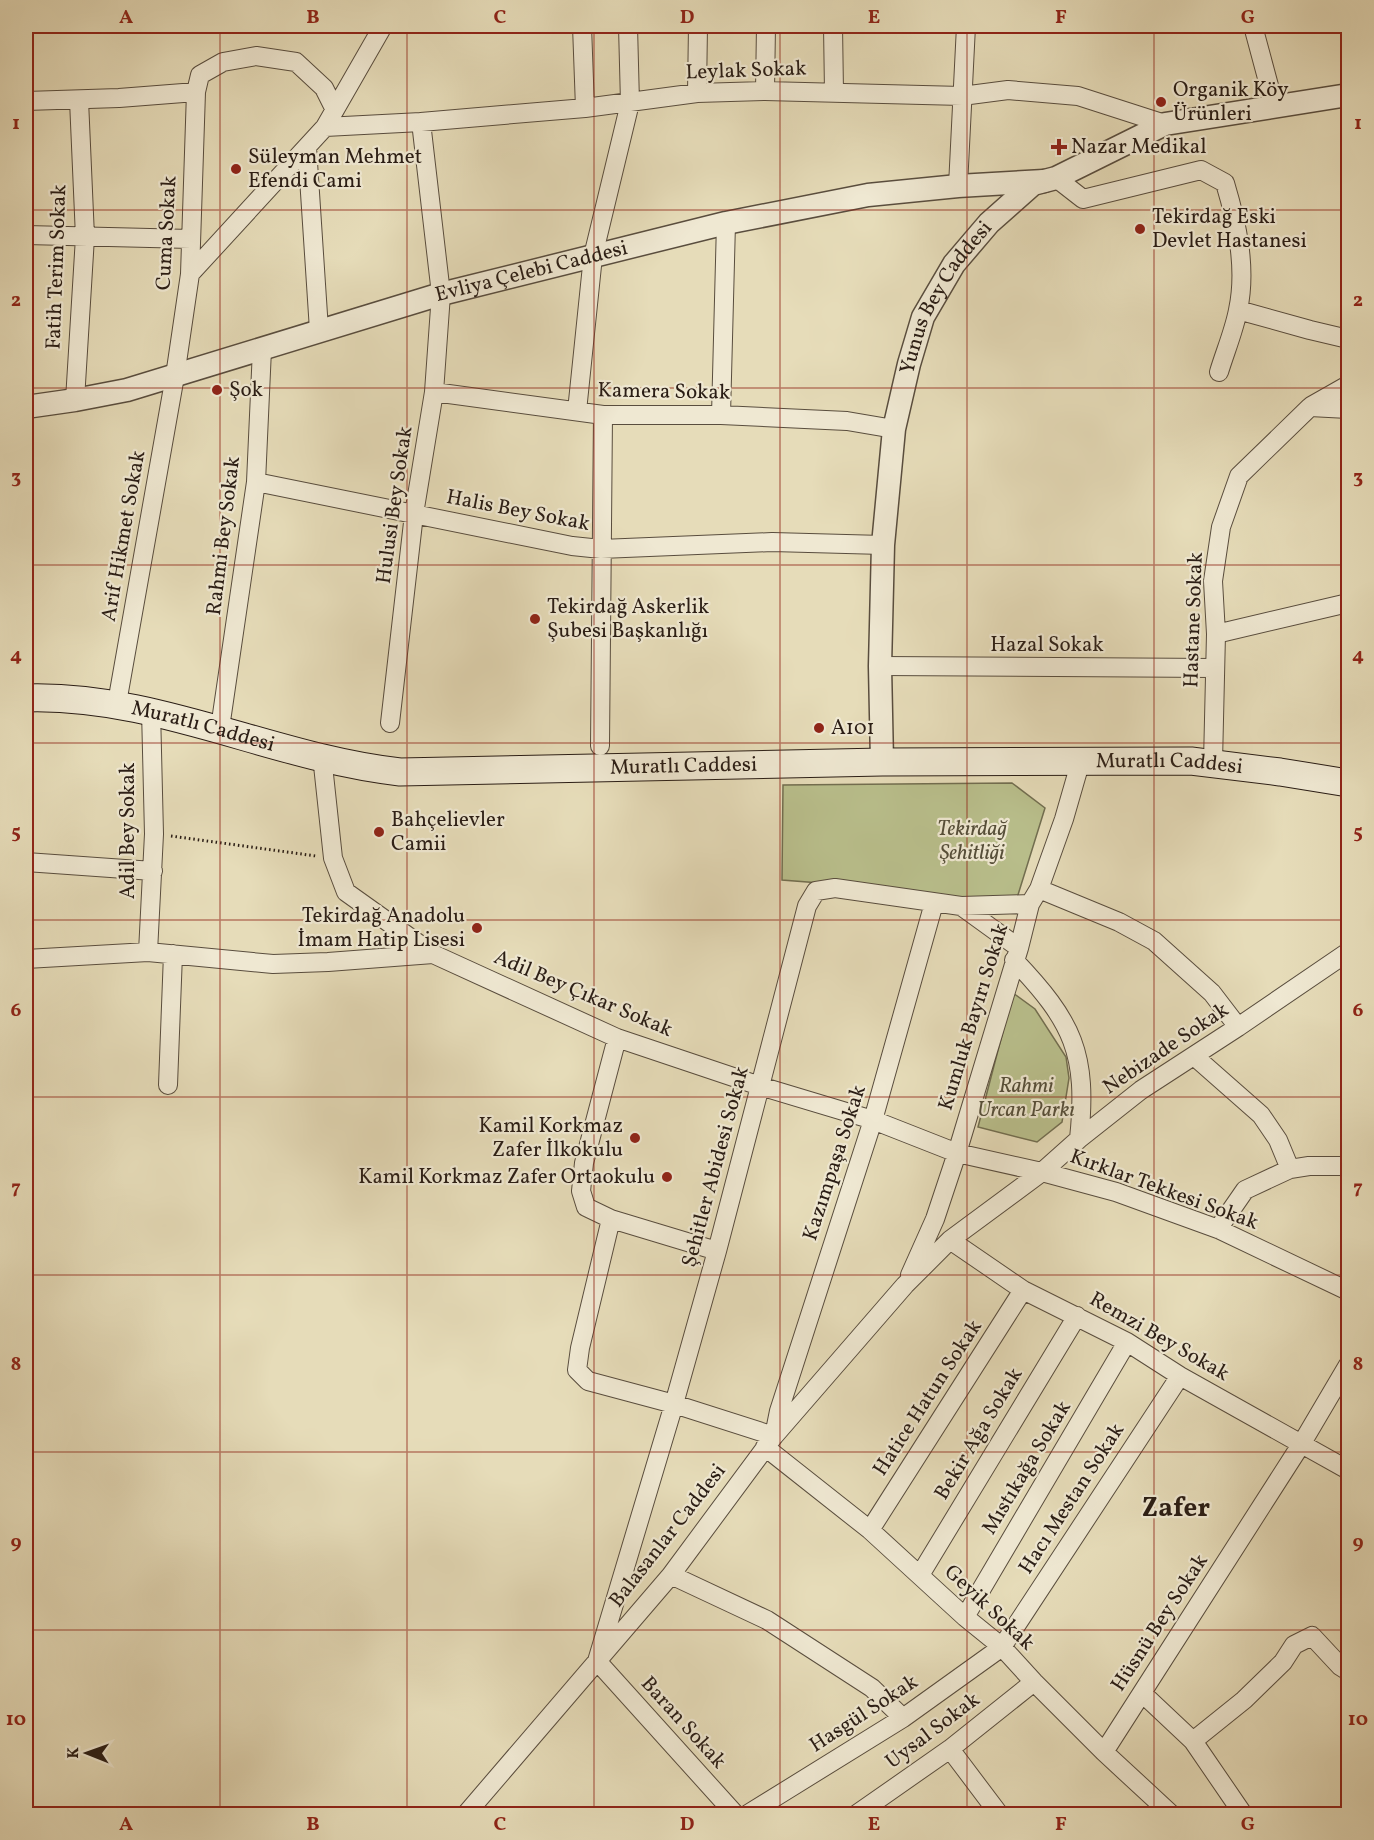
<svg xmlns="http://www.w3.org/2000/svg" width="1374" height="1840" viewBox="0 0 1374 1840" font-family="Vollkorn,serif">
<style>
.green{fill:#b9bf8c;stroke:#726e50;stroke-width:1.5}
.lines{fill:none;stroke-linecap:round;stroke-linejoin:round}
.minor-casing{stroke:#594d3e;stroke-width:20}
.tertiary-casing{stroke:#594d3e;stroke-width:25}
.secondary-casing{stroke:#2a1d15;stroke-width:29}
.path{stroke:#2a1d15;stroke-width:3;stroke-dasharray:1.5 3;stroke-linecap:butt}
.minor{stroke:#efe8d2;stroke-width:18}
.tertiary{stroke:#efe8d2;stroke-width:22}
.secondary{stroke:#efe8d2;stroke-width:27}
.grid{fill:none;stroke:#8f2418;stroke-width:1.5;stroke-opacity:0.55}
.poi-dot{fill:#8f2418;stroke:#efe8d2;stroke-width:2}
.labels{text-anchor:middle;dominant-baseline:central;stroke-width:4.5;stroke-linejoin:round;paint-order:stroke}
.street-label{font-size:21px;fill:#2a1d15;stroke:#efe8d2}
.poi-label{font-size:21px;fill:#2a1d15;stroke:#efe8d2;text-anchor:start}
.park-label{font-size:21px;font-style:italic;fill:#554e39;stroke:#efe8d2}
.district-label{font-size:27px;font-weight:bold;fill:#2a1d15;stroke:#efe8d2}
.neatline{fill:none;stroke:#8f2418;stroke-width:2}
.grid-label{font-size:20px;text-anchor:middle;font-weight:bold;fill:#8f2418}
</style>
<rect width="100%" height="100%" fill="#e6dcb9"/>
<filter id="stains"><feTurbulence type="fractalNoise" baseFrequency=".00333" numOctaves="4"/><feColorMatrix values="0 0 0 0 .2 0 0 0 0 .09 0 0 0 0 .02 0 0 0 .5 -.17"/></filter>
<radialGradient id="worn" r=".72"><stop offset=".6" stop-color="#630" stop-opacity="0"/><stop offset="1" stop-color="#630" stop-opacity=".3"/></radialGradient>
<path class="green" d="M1012,783l33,25 -28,90 -33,4 -100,-14 -102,-8 1,-95z
M1013,993l22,16 31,48 3,21 -7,44 -25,20 -59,-15z"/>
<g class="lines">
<g class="minor-casing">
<path id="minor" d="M582,26l3,82
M833,26l1,66
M1253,26l22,82
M765,91l1,-65
M697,93l1,-67
M26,101l93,-3 77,-6
M325,127l96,-5 164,-14 112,-15 68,-2 197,5 46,-6 70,6 87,28
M307,147l12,183
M1056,178l27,21 118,-29 24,13c12,40 22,85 13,127 -4,21 -13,42 -19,62
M958,186l8,-160
M26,235l165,4
M190,274l135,-147 58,-101
M1238,310l72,20 38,9
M434,392l169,23h118l126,6 47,8
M75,400l10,-163 -6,-137
M1311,406l37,-21
M577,411l16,-155 37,-153 -2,-77
M721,415l5,-192
M256,482l316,64 29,3 171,-7 111,3
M1216,634l132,-31
M880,666l335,2
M117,703l58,-327 15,-102 6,-182 4,-17 23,-13 33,-6 40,6 28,26 11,22
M390,723l24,-209 20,-122 7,-98 -20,-172
M220,728l36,-246 6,-133
M600,746l3,-331
M322,756l11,102 13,34 87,62 184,84 143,48 113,34 84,33 85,19 74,20 102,37 130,62
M1213,762l3,-128 -3,-53 8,-54 18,-51 71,-69 38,2
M26,862l127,9
M1039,889l80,33 35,19 58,52 26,34
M961,906l58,42
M148,952l6,-118 -3,-124
M26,959l122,-7 125,12 55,-2 105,-8
M1014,960c59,62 74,93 65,179
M617,1038l-33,125 -3,28 5,16 25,12 -31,129 -3,22 11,11 86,23 100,32 5,-25 94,-291 61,-217
M1194,1056l67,59 17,25 12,29
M168,1085l5,-131
M611,1219l106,32
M1218,1229l27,-39 45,-21 19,-3h39
M950,1240l73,50 104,52 53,34 168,94
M910,1275l25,-56 22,-66 62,-205 11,-44 9,-15 25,-70 17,-59
M765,1447l105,83 95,87 37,30 32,35 70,70 67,62
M870,1530l153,-240
M671,1575l96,45 105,68 31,30
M920,1575l157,-259
M965,1617l162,-275
M1142,1693l51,48 50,73
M1193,1741l51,-41 39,-38 11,-17 18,-9 28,30 8,5
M950,1749l49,65
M1104,1752l198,-309 46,-78
M466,1814l205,-239 103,-139 131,-151 45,-45 92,-68 37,-33 62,-49 97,-63 110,-75
M735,1814l-138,-153 77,-257 43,-153 90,-345 9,-15 19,-3 126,18 69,-2
M748,1814l155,-96 99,-71 178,-271
M857,1814l93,-65 84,-67"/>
</g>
<g class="tertiary-casing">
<g id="tertiary">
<path id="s1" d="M26,407l49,-7 52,-10 314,-96 285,-71 142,-28 90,-9 86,-5"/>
<path id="s2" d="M882,762l-2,-96 3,-121 11,-116 15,-65 14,-47 31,-53 35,-41 44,-39 23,-6 109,-54 183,-29"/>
</g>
</g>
<g class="secondary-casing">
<g id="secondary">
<path id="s3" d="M26,698c130,-4 247,60 374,74l482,-10 309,-1 89,11 68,11"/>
</g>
</g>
<path class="path" d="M171,836l145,20"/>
<use href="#minor" class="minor"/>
<use href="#tertiary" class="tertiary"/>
<use href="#secondary" class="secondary"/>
</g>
<path class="grid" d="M220,26v1788M407,26v1788M594,26v1788M780,26v1788M967,26v1788M1154,26v1788M26,210h1322M26,388h1322M26,565h1322M26,743h1322M26,920h1322M26,1097h1322M26,1275h1322M26,1452h1322M26,1630h1322"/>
<g class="poi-dot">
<circle cx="1161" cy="102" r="6"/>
<path d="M1056 138h6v6h6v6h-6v6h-6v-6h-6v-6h6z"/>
<circle cx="236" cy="169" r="6"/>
<circle cx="1140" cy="229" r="6"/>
<circle cx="217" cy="390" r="6"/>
<circle cx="535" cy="619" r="6"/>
<circle cx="819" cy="728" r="6"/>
<circle cx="379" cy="832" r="6"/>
<circle cx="477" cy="928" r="6"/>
<circle cx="635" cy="1138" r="6"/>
<circle cx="667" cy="1177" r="6"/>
</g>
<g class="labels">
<g class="street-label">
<text transform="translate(746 71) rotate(-2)">Leylak Sokak</text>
<text transform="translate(167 233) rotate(-87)">Cuma Sokak</text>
<text transform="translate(57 267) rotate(-88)">Fatih Terim Sokak</text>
<text stroke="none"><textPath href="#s1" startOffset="524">Evliya Çelebi Caddesi</textPath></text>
<text stroke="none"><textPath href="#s2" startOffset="477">Yunus Bey Caddesi</textPath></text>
<text transform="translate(664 392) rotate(1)">Kamera Sokak</text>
<text transform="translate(395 505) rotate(-82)">Hulusi Bey Sokak</text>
<text transform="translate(518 511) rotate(11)">Halis Bey Sokak</text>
<text transform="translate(124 536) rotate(-80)">Arif Hikmet Sokak</text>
<text transform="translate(224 536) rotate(-83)">Rahmi Bey Sokak</text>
<text transform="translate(1194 620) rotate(-88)">Hastane Sokak</text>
<text x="1047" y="645">Hazal Sokak</text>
<text stroke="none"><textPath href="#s3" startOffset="180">Muratlı Caddesi</textPath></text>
<text stroke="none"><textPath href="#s3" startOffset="1152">Muratlı Caddesi</textPath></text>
<text stroke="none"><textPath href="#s3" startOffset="666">Muratlı Caddesi</textPath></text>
<text transform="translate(128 831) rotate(-90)">Adil Bey Sokak</text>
<text transform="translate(583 994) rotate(23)">Adil Bey Çıkar Sokak</text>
<text transform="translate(974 1017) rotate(-73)">Kumluk Bayırı Sokak</text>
<text transform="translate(1166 1049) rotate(-34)">Nebizade Sokak</text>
<text transform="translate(835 1163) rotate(-72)">Kazımpaşa Sokak</text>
<text transform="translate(716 1167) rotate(-75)">Şehitler Abidesi Sokak</text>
<text transform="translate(1164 1190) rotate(20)">Kırklar Tekkesi Sokak</text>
<text transform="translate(1159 1337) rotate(30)">Remzi Bey Sokak</text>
<text transform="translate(928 1398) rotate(-57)">Hatice Hatun Sokak</text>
<text transform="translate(979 1434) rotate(-59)">Bekir Ağa Sokak</text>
<text transform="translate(1027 1468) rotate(-59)">Mıstıkağa Sokak</text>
<text transform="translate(1072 1499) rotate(-57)">Hacı Mestan Sokak</text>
<text transform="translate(668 1536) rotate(-52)">Balasanlar Caddesi</text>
<text transform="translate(989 1608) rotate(43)">Geyik Sokak</text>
<text transform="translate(1160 1623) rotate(-57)">Hüsnü Bey Sokak</text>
<text transform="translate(864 1714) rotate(-33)">Hasgül Sokak</text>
<text transform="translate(683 1723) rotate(48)">Baran Sokak</text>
<text transform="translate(933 1731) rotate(-37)">Uysal Sokak</text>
</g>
<g class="poi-label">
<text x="1173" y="90">Organik Köy<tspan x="1173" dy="24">Ürünleri</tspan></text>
<text x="1071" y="147">Nazar Medikal</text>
<text x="248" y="157">Süleyman Mehmet<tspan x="248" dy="24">Efendi Cami</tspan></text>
<text x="1152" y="217">Tekirdağ Eski<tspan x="1152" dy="24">Devlet Hastanesi</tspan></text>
<text x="229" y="390">Şok</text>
<text x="547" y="607">Tekirdağ Askerlik<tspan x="547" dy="24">Şubesi Başkanlığı</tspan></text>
<text x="831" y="728">A101</text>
<text x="391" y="820">Bahçelievler<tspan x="391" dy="24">Camii</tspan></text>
<text x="465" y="916" text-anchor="end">Tekirdağ Anadolu<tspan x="465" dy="24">İmam Hatip Lisesi</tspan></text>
<text x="623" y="1126" text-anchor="end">Kamil Korkmaz<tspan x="623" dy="24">Zafer İlkokulu</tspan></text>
<text x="655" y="1177" text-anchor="end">Kamil Korkmaz Zafer Ortaokulu</text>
</g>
<g class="park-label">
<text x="972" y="829">Tekirdağ<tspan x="972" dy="24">Şehitliği</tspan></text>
<text x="1026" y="1086">Rahmi<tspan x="1026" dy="24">Urcan Parkı</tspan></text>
</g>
<g class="district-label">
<text x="1176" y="1509">Zafer</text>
</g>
</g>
<rect width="1374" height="1840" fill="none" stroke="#e6dcb9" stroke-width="66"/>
<g transform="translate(87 1753) rotate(271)" stroke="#efe8d2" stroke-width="4.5" paint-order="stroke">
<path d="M0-4.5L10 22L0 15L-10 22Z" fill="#2a1d15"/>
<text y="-9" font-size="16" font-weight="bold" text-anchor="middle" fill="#2a1d15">K</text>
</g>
<rect x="33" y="33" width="1308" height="1774" class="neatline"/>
<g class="grid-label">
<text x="126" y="23">A</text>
<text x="313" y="23">B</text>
<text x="500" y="23">C</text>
<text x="687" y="23">D</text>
<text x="874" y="23">E</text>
<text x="1061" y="23">F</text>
<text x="1248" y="23">G</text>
<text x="16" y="129">1</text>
<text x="1358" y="129">1</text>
<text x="16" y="306">2</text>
<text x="1358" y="306">2</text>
<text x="16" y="483">3</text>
<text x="1358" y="483">3</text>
<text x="16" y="661">4</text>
<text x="1358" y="661">4</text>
<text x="16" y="838">5</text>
<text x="1358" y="838">5</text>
<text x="16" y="1016">6</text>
<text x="1358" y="1016">6</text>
<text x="16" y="1193">7</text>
<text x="1358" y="1193">7</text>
<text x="16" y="1370">8</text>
<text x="1358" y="1370">8</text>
<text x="16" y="1548">9</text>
<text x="1358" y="1548">9</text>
<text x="16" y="1725">10</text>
<text x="1358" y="1725">10</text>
<text x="126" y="1830">A</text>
<text x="313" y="1830">B</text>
<text x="500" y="1830">C</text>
<text x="687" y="1830">D</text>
<text x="874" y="1830">E</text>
<text x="1061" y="1830">F</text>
<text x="1248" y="1830">G</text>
</g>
<rect width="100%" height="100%" filter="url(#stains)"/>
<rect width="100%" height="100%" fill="url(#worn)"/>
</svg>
